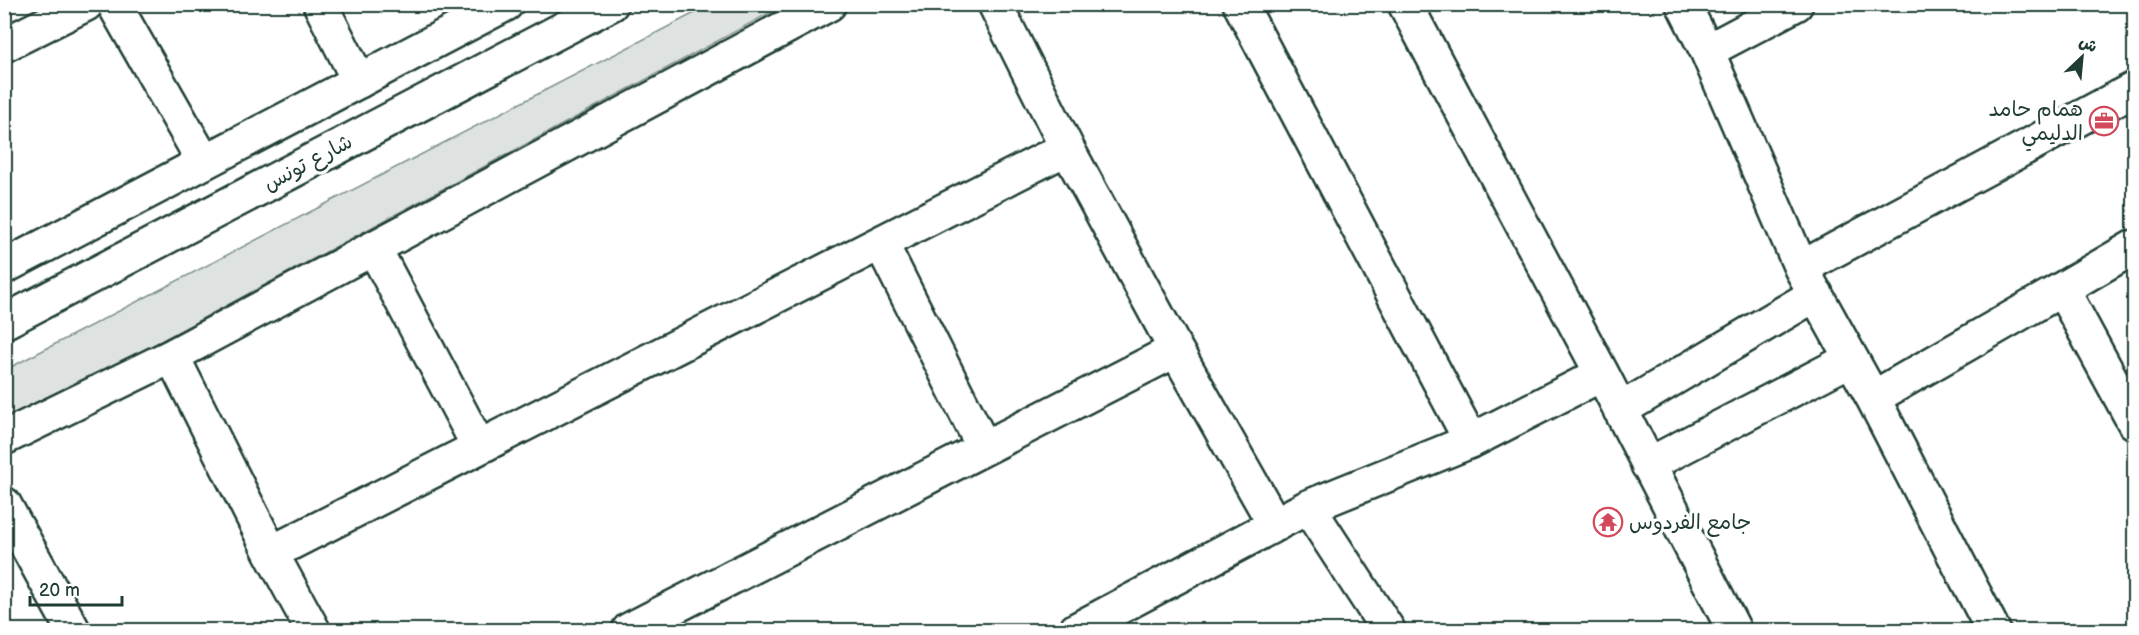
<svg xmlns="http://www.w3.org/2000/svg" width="2139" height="635" viewBox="0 0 2139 635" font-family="'Balsamiq Sans','Playpen Sans Arabic',sans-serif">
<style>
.green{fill:#dee3e2;stroke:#7e908b;stroke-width:1.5}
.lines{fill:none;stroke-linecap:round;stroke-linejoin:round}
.minor-casing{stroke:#1f3d34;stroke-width:38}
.tertiary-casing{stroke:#1f3d34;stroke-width:38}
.minor{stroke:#fff;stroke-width:33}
.tertiary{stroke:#fff;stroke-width:33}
.labels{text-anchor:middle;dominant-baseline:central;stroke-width:6;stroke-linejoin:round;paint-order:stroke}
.poi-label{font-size:21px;fill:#1f3d34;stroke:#fff;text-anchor:end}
.street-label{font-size:21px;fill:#1f3d34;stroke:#fff}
</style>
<rect width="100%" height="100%" fill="#fff"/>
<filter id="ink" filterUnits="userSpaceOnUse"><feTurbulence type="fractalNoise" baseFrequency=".0167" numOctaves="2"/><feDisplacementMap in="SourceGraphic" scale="12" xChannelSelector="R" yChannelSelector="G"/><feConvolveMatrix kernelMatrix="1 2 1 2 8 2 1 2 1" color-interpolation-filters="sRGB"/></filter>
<g filter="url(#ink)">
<path class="green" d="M710,5h74l-779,420v-55z"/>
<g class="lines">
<g class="minor-casing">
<path id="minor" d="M114,4l90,158
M320,4l39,77
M1240,4l231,437
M1405,4l197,370 132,256
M1683,4l24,47 94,217 72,130 189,-109 72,133
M4,45l82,-41
M1707,51l89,-47
M1067,148l109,202 99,175
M881,243l103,205
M374,248l105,199
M1801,268l333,-179
M2062,289l72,-42
M172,356l99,197 42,77
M1873,398l120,232
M1620,410l196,-116
M4,438l168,-82 657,-352
M1648,465l203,-106
M4,504l69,126
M1308,507l80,123
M271,553l796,-405 -72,-144
M629,630l547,-280
M1076,630l232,-123 163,-66 131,-67"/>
</g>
<g class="tertiary-casing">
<path id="tertiary" d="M4,267l502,-263
M4,322l607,-318"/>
</g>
<use href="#minor" class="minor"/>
<use href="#tertiary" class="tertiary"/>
</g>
</g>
<defs>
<g id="office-ring" transform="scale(1.5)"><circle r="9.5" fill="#fff" stroke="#d1495b" stroke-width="1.5"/><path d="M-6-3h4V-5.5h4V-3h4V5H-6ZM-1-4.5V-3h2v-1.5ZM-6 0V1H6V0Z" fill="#d1495b"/></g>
<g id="temple-ring" transform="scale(1.5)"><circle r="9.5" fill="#fff" stroke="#d1495b" stroke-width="1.5"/><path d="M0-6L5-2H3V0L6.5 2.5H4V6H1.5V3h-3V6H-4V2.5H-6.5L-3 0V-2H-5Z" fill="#d1495b"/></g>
</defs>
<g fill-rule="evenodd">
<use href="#office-ring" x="2104" y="121"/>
<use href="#temple-ring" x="1608" y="522"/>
</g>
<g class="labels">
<g class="poi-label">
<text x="2083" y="109">همام حامد<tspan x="2083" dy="24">الدليمي</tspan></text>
<text x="1629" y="522" text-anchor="start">جامع الفردوس</text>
</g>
<g class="street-label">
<text transform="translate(308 163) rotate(-28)">شارع تونس</text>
</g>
</g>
<rect width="2139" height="635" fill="none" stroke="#fff" stroke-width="24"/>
<rect x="12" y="12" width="2115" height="611" fill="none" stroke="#1f3d34" stroke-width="2" filter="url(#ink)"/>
<g transform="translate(2082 57) rotate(26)" stroke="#ffffff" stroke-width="4.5" paint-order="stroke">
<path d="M0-4.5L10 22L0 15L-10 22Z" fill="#1f3d34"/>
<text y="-9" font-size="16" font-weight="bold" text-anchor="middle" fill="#1f3d34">ش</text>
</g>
<path d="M30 596v9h92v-9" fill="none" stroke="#1f3d34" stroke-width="3"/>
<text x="39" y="596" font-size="18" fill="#1f3d34" stroke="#ffffff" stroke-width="4.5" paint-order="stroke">20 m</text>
</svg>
